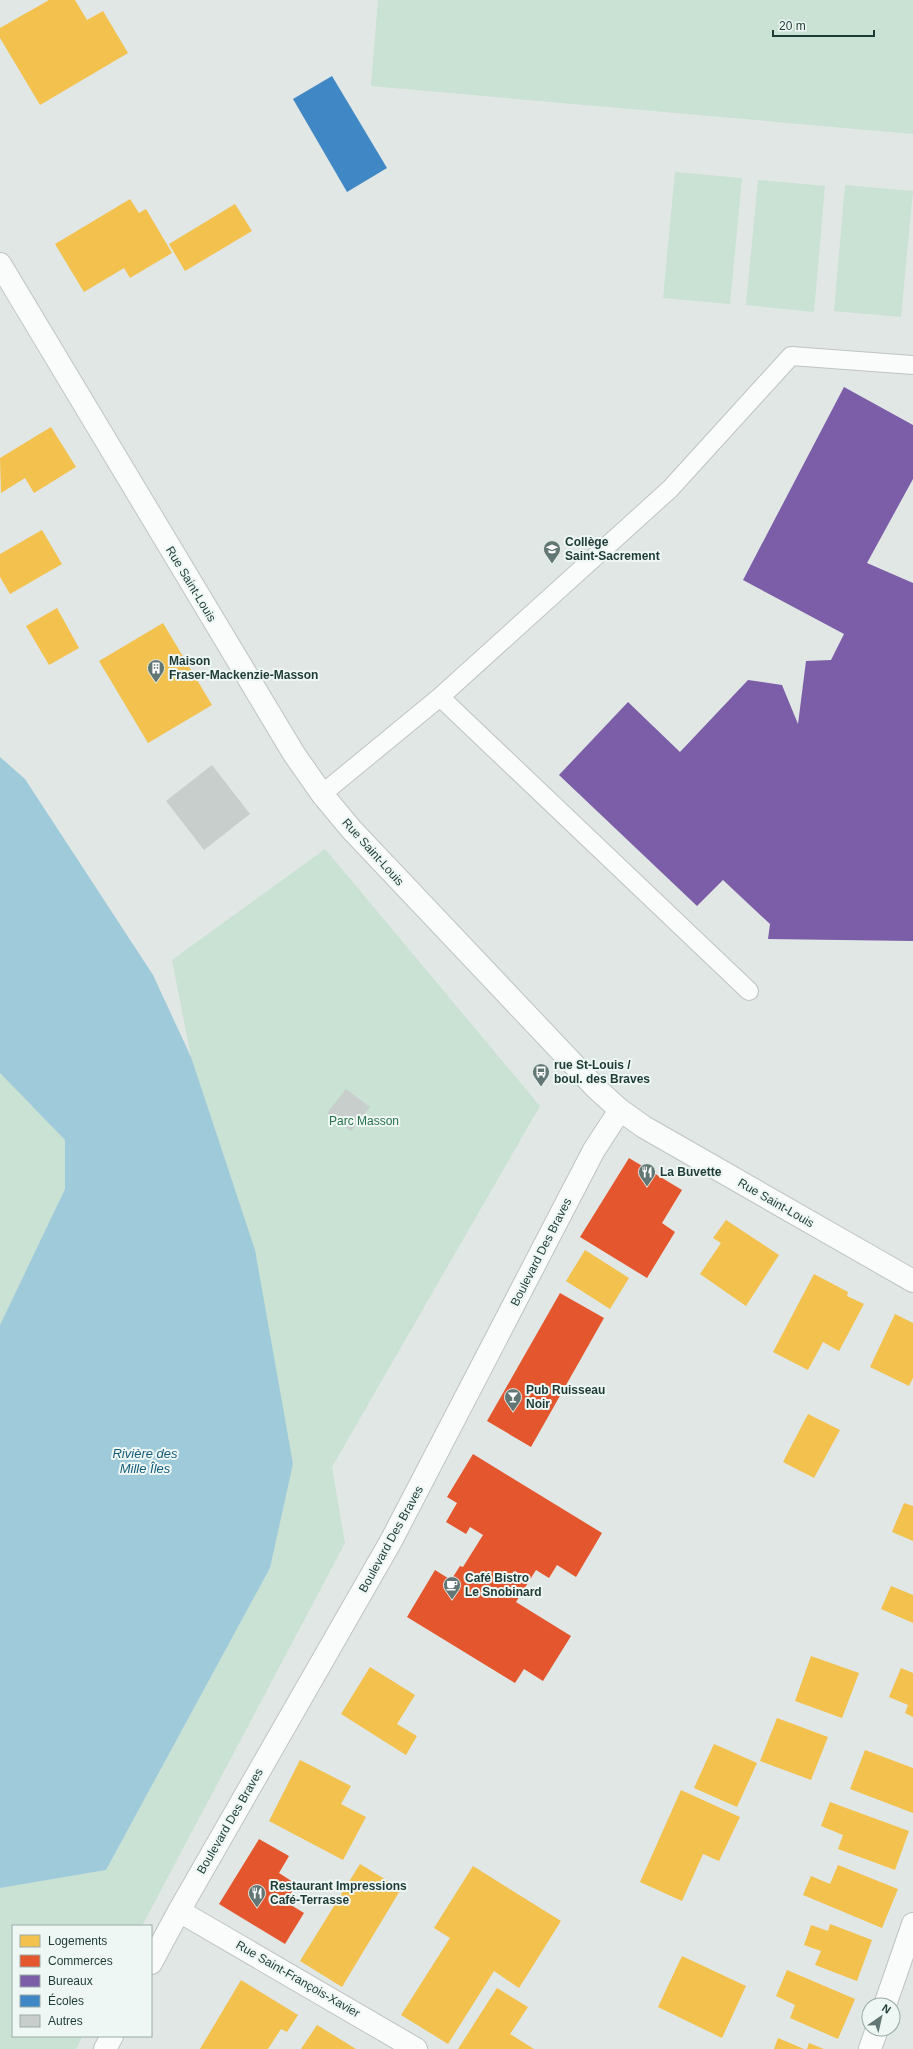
<svg xmlns="http://www.w3.org/2000/svg" width="913" height="2049" viewBox="0 0 913 2049" font-family="Arial,sans-serif">
<style>
.green{fill:#c9e2d3}
.water{fill:#9ecad9}
.homes{fill:#f2c14e}
.shops{fill:#e4572e}
.offices{fill:#7b5ea7}
.schools{fill:#3f88c5}
.building{fill:#c8cecc}
.lines{fill:none;stroke-linecap:round;stroke-linejoin:round}
.lane-casing{stroke:#bec4c2;stroke-width:20}
.street-casing{stroke:#bec4c2;stroke-width:24}
.secondary-casing{stroke:#bdc5c3;stroke-width:24}
.lane{stroke:#fafbfb;stroke-width:18}
.street{stroke:#fafbfb;stroke-width:22}
.secondary{stroke:#fafbfb;stroke-width:22}
.labels{text-anchor:middle;dominant-baseline:central;stroke-width:4;stroke-linejoin:round;paint-order:stroke}
.poi-label{font-size:12px;font-weight:bold;fill:#1e3b36;stroke:#eef7f4;text-anchor:start}
.street-label{font-size:12px;fill:#1e3b36;stroke:#eef7f4}
.park-label{font-size:12px;fill:#27734d;stroke:#eef7f4}
.water-label{font-size:13px;font-style:italic;fill:#165d79;stroke:#eef7f4}
</style>
<rect width="100%" height="100%" fill="#e1e7e5"/>
<path class="green" d="M378,0h535v134l-542,-48z
M675,172l67,6 -12,126 -67,-6z
M758,180l67,6 -11,126 -68,-7z
M845,185l68,6 -12,126 -67,-6z
M325,849l215,257 -208,361 13,76 -203,383h-129v110h70l-7,13h-76v-161l106,-18 164,-302 23,-104 -102,-407 -19,-97z
M0,1073l65,67v49l-65,136z"/>
<path class="water" d="M0,757l25,22 128,196 38,82 64,193 38,214 -23,104 -164,302 -106,18v-563l65,-136v-49l-65,-67z"/>
<path class="homes" d="M49,0h26l12,20 16,-9 25,42 -88,52 -40,-67v-10z
M130,199l9,14 7,-4 26,44 -42,25 -6,-10 -40,24 -29,-48z
M235,204l17,27 -67,40 -16,-27z
M51,427l25,40 -42,26 -9,-15 -24,15 -1,-35z
M42,530l20,34 -52,30 -10,-17v-23z
M57,608l22,40 -30,17 -23,-39z
M163,623l49,82 -64,38 -49,-82z
M726,1220l53,35 -33,51 -46,-32 21,-31 -8,-5z
M585,1250l44,28 -19,31 -44,-28z
M814,1274l34,18 -1,4 17,8 -25,47 -16,-9 -15,28 -35,-18z
M895,1314l18,9v55l-4,8 -39,-19z
M808,1414l32,16 -26,48 -31,-16z
M904,1503l9,3v35l-21,-9z
M891,1586l22,9v28l-32,-14z
M811,1656l48,17 -17,45 -47,-17z
M370,1667l45,28 -18,29 20,12 -11,19 -65,-41z
M901,1668l12,5v44l-8,-4 3,-8 -19,-8z
M777,1718l51,19 -17,43 -51,-19z
M714,1744l43,19 -20,44 -43,-19z
M865,1750l48,18v45l-63,-24z
M300,1760l51,26 -10,18 25,13 -23,43 -74,-39z
M681,1790l59,27 -21,44 -16,-7 -21,47 -42,-19z
M830,1802l79,29 -14,39 -57,-21 5,-14 -22,-9z
M360,1864l41,25 -59,98 -42,-26z
M838,1865l60,24 -16,39 -79,-33 8,-19 19,8z
M473,1866l88,55 -42,67 -25,-17 -46,73 -47,-29 49,-77 -16,-10z
M830,1924l42,16 -15,41 -42,-16 6,-14 -17,-6 7,-20 17,6z
M682,1956l64,30 -24,52 -64,-31z
M787,1970l68,29 -17,40 -48,-21 5,-13 -19,-9z
M241,1980l57,35 -11,17 -6,-3 -13,20h-68z
M497,1988l31,19 -18,27 24,15h-76z
M317,2025l39,24h-55z
M778,2038l26,11h-30z
M809,2043l15,6h-17z"/>
<path class="shops" d="M629,1158l53,32 -20,33 13,9 -28,46 -67,-41z
M560,1293l44,25 -73,129 -44,-26z
M473,1454l129,79 -26,44 -19,-12 -8,13 -13,-8 -20,32 55,34 -28,45 -19,-12 -9,14 -108,-66 28,-47 16,10 9,-14 3,1 20,-32 -13,-8 -4,7 -20,-12 11,-19 -10,-6z
M259,1839l30,17 -10,17 17,11 -10,18 18,11 -19,31 -66,-40z"/>
<path class="offices" d="M844,387l69,38v54l-46,84 46,20v358l-145,-2 2,-15 -47,-44 -26,26 -138,-131 69,-73 52,50 68,-72 34,5 16,39 8,-63 25,-1 13,-26 -101,-54z"/>
<path class="schools" d="M332,76l55,92 -40,24 -54,-93z"/>
<path class="building" d="M212,765l38,49 -46,36 -38,-49z
M346,1089l24,18 -19,24 -24,-18z"/>
<g class="lines">
<g class="lane-casing">
<path id="lane" d="M440,697l309,294
M322,794l118,-97 230,-208 121,-133 122,9"/>
</g>
<g class="street-casing">
<path id="street" d="M179,1911l237,138
M151,1963l28,-52 212,-370 203,-391 26,-40
M885,2005l28,-81
M105,2049l7,-13
M870,2049l7,-20"/>
</g>
<g class="secondary-casing">
<path id="secondary" d="M0,264l294,490 28,40 29,35 246,260 23,21 24,17 269,154"/>
</g>
<use href="#lane" class="lane"/>
<use href="#street" class="street"/>
<use href="#secondary" class="secondary"/>
</g>
<defs>
<g id="school-pin" transform="scale(0.9)"><path d="M0 17L-7.5 6A9.5 9.5 0 1 1 7.5 6Z" fill="#627773" stroke="#eef7f4"/><path d="M0-5L7-2L0 1L-7-2ZM-4 1L0 2.5L4 1V4Q0 6-4 4Z" fill="#fff"/></g>
<g id="building-pin" transform="scale(0.9)"><path d="M0 17L-7.5 6A9.5 9.5 0 1 1 7.5 6Z" fill="#627773" stroke="#eef7f4"/><path d="M-4-6H4V6H1V3H-1V6H-4ZM-2.5-4.3h1.7v1.8h-1.7ZM.8-4.3h1.7v1.8H.8ZM-2.5-1h1.7V.8h-1.7ZM.8-1h1.7V.8H.8Z" fill="#fff"/></g>
<g id="bus-pin" transform="scale(0.9)"><path d="M0 17L-7.5 6A9.5 9.5 0 1 1 7.5 6Z" fill="#627773" stroke="#eef7f4"/><path d="M-5-6H5V4H4V6H2V4H-2V6H-4V4H-5ZM-3.5-4V0h7V-4ZM-3.5 1.2v1.5H-2V1.2ZM2 1.2v1.5H3.5V1.2Z" fill="#fff"/></g>
<g id="restaurant-pin" transform="scale(0.9)"><path d="M0 17L-7.5 6A9.5 9.5 0 1 1 7.5 6Z" fill="#627773" stroke="#eef7f4"/><path d="M-5-6h1v4h1v-4h1v4h1v-4h1v5L-1.5 .5V6h-2V.5L-5-1ZM5-6V6H3V1.5H1.5Q1.5-4 5-6Z" fill="#fff"/></g>
<g id="bar-pin" transform="scale(0.9)"><path d="M0 17L-7.5 6A9.5 9.5 0 1 1 7.5 6Z" fill="#627773" stroke="#eef7f4"/><path d="M-6-5H6L.8 .8V4.5H3.5V6h-7V4.5H-.8V.8Z" fill="#fff"/></g>
<g id="cafe-pin" transform="scale(0.9)"><path d="M0 17L-7.5 6A9.5 9.5 0 1 1 7.5 6Z" fill="#627773" stroke="#eef7f4"/><path d="M-5.5-4.5H6V0H3Q3 3.5 0 3.5H-2.5Q-5.5 3.5-5.5 0ZM3-3.2v2h1.7v-2ZM-6 4.5H4V6H-6Z" fill="#fff"/></g>
</defs>
<g fill-rule="evenodd">
<use href="#school-pin" x="552" y="549"/>
<use href="#building-pin" x="156" y="668"/>
<use href="#bus-pin" x="541" y="1072"/>
<use href="#restaurant-pin" x="647" y="1172"/>
<use href="#bar-pin" x="513" y="1397"/>
<use href="#cafe-pin" x="452" y="1585"/>
<use href="#restaurant-pin" x="257" y="1893"/>
</g>
<g class="labels">
<g class="poi-label">
<text x="565" y="542">Collège<tspan x="565" dy="14">Saint-Sacrement</tspan></text>
<text x="169" y="661">Maison<tspan x="169" dy="14">Fraser-Mackenzie-Masson</tspan></text>
<text x="554" y="1065">rue St-Louis /<tspan x="554" dy="14">boul. des Braves</tspan></text>
<text x="660" y="1172">La Buvette</text>
<text x="526" y="1390">Pub Ruisseau<tspan x="526" dy="14">Noir</tspan></text>
<text x="465" y="1578">Café Bistro<tspan x="465" dy="14">Le Snobinard</tspan></text>
<text x="270" y="1886">Restaurant Impressions<tspan x="270" dy="14">Café-Terrasse</tspan></text>
</g>
<g class="street-label">
<text transform="translate(191 584) rotate(59)">Rue Saint-Louis</text>
<text transform="translate(373 852) rotate(48)">Rue Saint-Louis</text>
<text transform="translate(776 1203) rotate(30)">Rue Saint-Louis</text>
<text transform="translate(541 1252) rotate(-63)">Boulevard Des Braves</text>
<text transform="translate(391 1539) rotate(-61)">Boulevard Des Braves</text>
<text transform="translate(230 1821) rotate(-60)">Boulevard Des Braves</text>
<text transform="translate(298 1979) rotate(30)">Rue Saint-François-Xavier</text>
</g>
<g class="park-label">
<text x="364" y="1121">Parc Masson</text>
</g>
<g class="water-label">
<text x="145" y="1453">Rivière des<tspan x="145" dy="15">Mille Îles</tspan></text>
</g>
</g>
<rect x="12" y="1925" width="140" height="112" fill="#eef7f4" stroke="#9baca8"/>
<rect x="20" y="1935" width="20" height="12" fill="#f2c14e" stroke="#9baca8"/>
<text x="48" y="1945" font-size="12" fill="#1e3b36">Logements</text>
<rect x="20" y="1955" width="20" height="12" fill="#e4572e" stroke="#9baca8"/>
<text x="48" y="1965" font-size="12" fill="#1e3b36">Commerces</text>
<rect x="20" y="1975" width="20" height="12" fill="#7b5ea7" stroke="#9baca8"/>
<text x="48" y="1985" font-size="12" fill="#1e3b36">Bureaux</text>
<rect x="20" y="1995" width="20" height="12" fill="#3f88c5" stroke="#9baca8"/>
<text x="48" y="2005" font-size="12" fill="#1e3b36">Écoles</text>
<rect x="20" y="2015" width="20" height="12" fill="#c8cecc" stroke="#9baca8"/>
<text x="48" y="2025" font-size="12" fill="#1e3b36">Autres</text>
<g transform="translate(881 2017) rotate(34)"><circle r="19" fill="#eef7f4" stroke="#9baca8"/>
<path d="M0-3L7 15L0 10L-7 15Z" fill="#627773"/>
<text y="-6" font-size="11" font-weight="bold" text-anchor="middle" fill="#1e3b36">N</text>
</g>
<path d="M773 30v6h101v-6" fill="none" stroke="#1e3b36" stroke-width="2"/>
<text x="779" y="30" font-size="12" fill="#1e3b36" stroke="#eef7f4" stroke-width="3" paint-order="stroke">20 m</text>
</svg>
